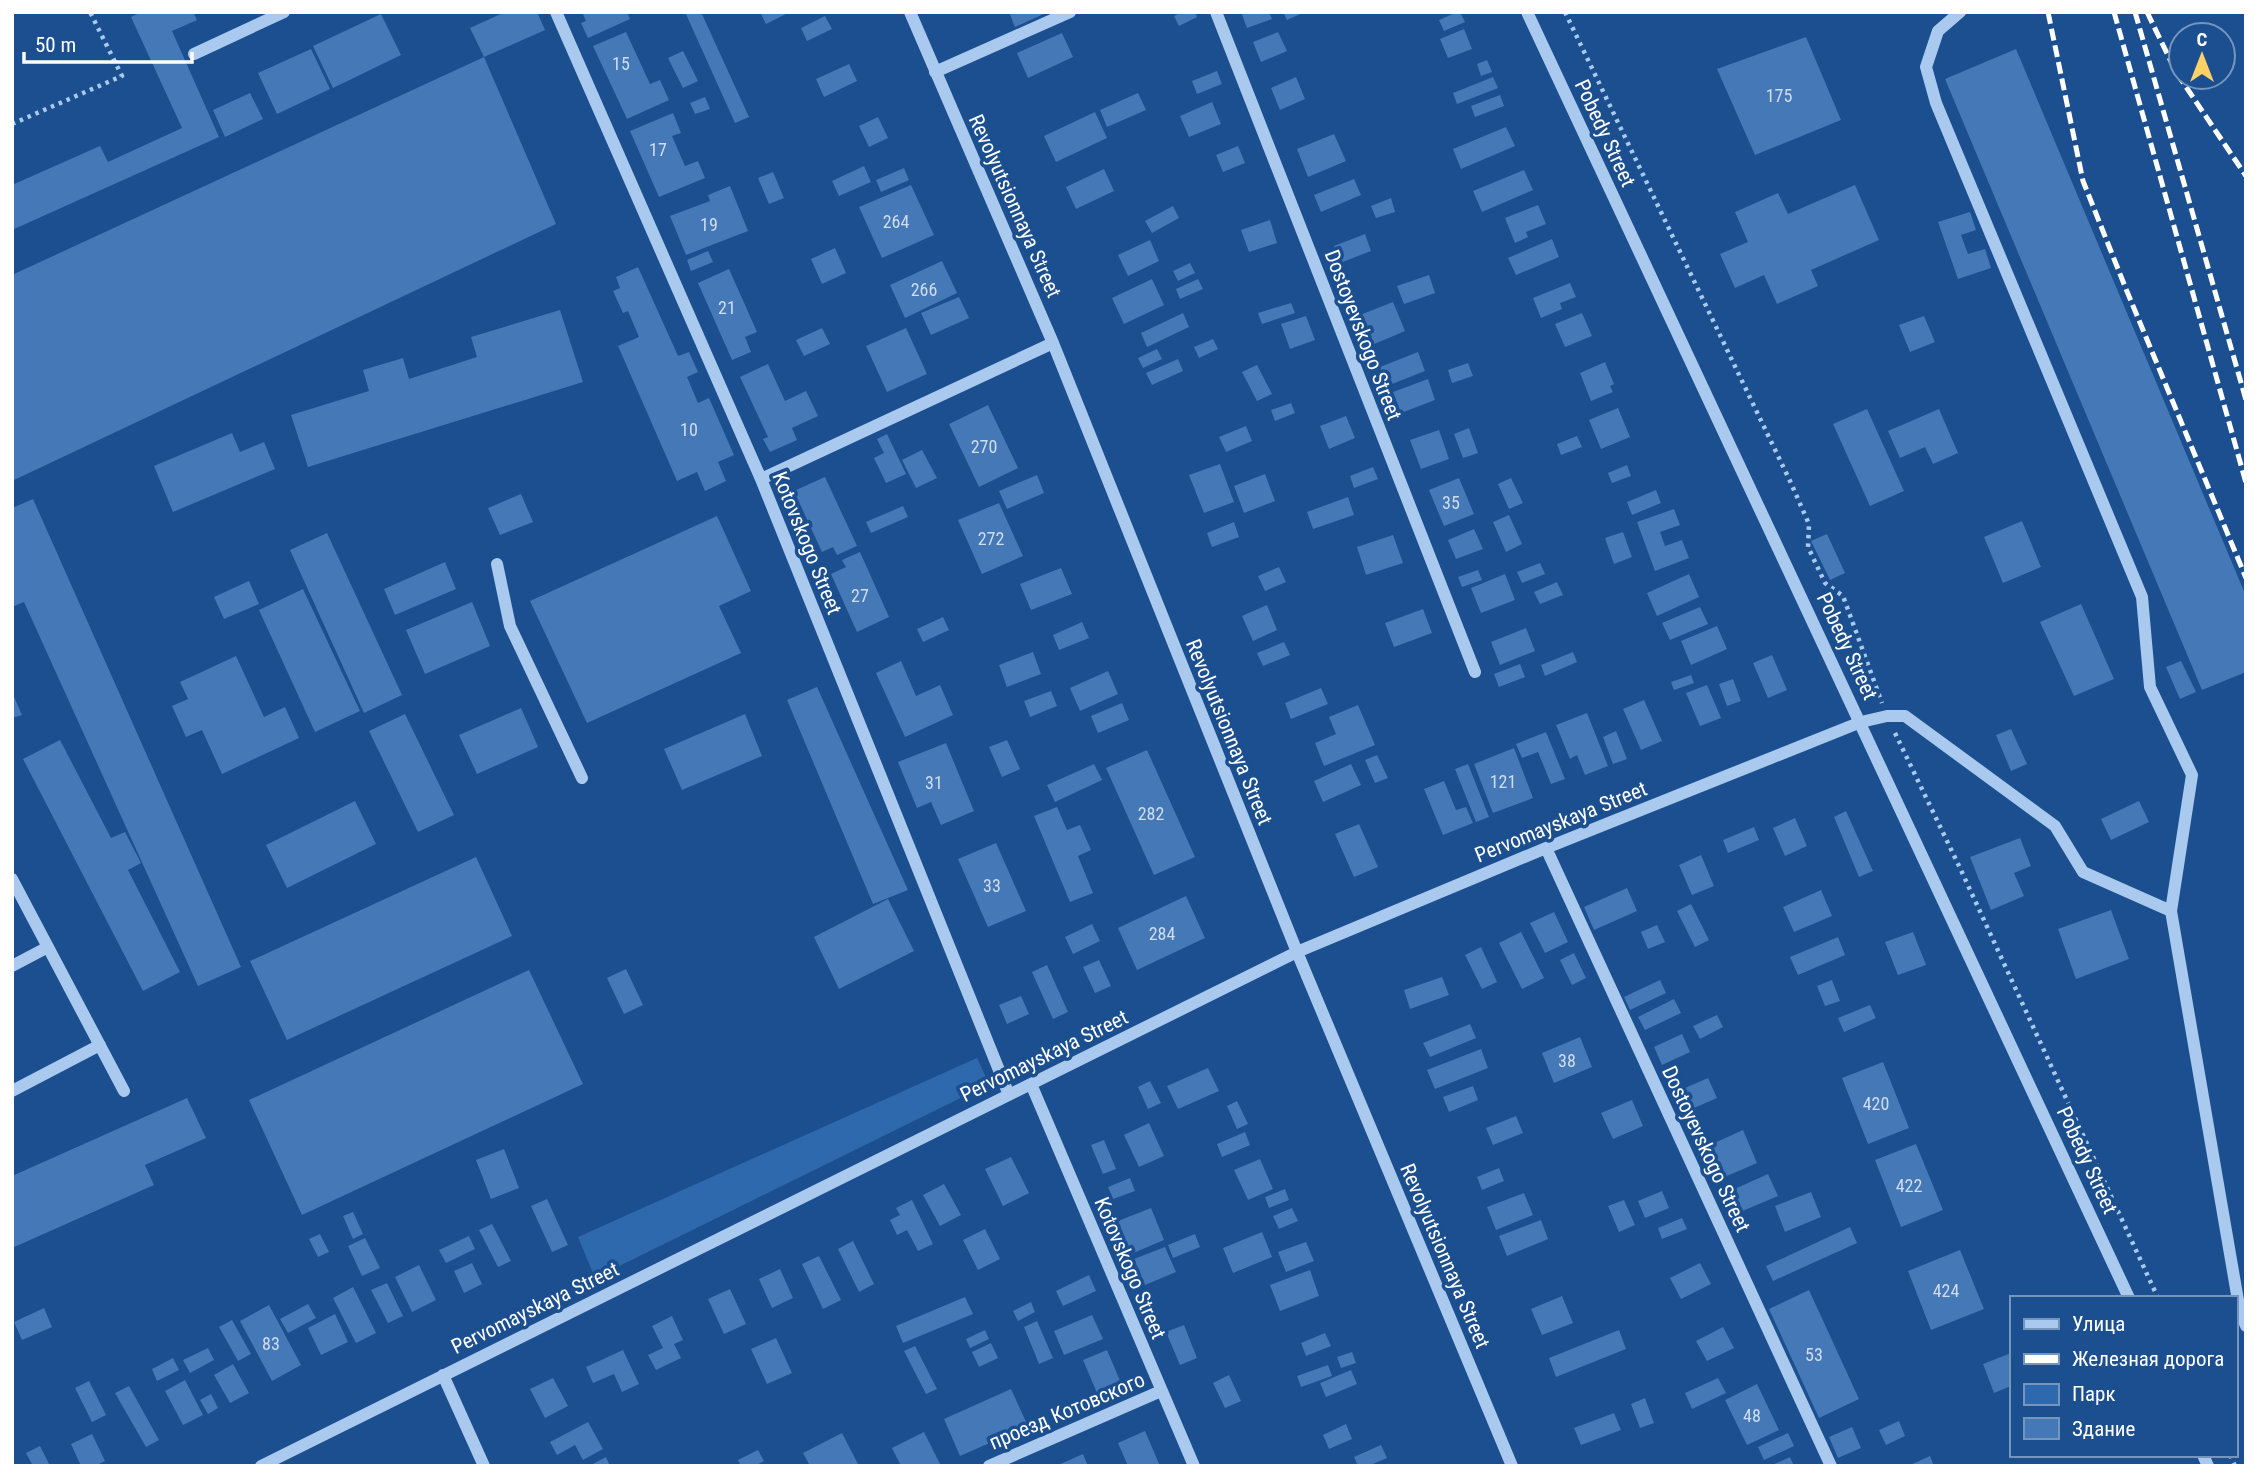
<svg xmlns="http://www.w3.org/2000/svg" width="2258" height="1478" viewBox="0 0 2258 1478" font-family="'Roboto Condensed',sans-serif">
<style>
.green{fill:#2e69ad}
.building{fill:#4478b7}
.lines{fill:none;stroke-linecap:round;stroke-linejoin:round}
.path{stroke:#a9c9ee;stroke-width:4.5;stroke-dasharray:3.5 5;stroke-linecap:butt}
.minor{stroke:#a9c9ee;stroke-width:12}
.rail{stroke:#fff;stroke-width:5;stroke-dasharray:12 5;stroke-linecap:butt}
.labels{text-anchor:middle;dominant-baseline:central;stroke-width:7;stroke-linejoin:round;paint-order:stroke}
.number-label{font-size:18px;fill:#d0dded}
.street-label{font-size:21px;fill:#fff;stroke:#1b4f8f}
</style>
<rect width="100%" height="100%" fill="#1b4f8f"/>
<path class="green" d="M977,1058l12,26 -394,194 -17,-41z"/>
<path class="building" d="M141,12h52l4,8 -25,11 47,106 -207,93v-45l88,-39 8,16 74,-34 -51,-111z
M505,12h32l8,18 -61,27 -14,-29z
M582,12h45l3,7 -42,19 -7,-15 5,-2z
M685,12h16l48,105 -14,6z
M760,12h30l-24,12z
M1009,12h39l-33,15z
M1182,12h13l2,5 -18,9 -5,-10z
M1241,12h28l3,7 -25,9z
M1283,12h22l-18,8z
M1457,12h3l5,10 -21,9 -5,-11z
M381,14l20,41 -68,33 -20,-42z
M825,16l7,13 -25,12 -6,-13z
M1464,29l8,20 -24,9 -8,-19z
M626,32l24,52 10,-4 9,20 -42,19 -34,-73z
M1278,32l9,19 -26,11 -8,-20z
M1062,33l11,24 -45,21 -11,-25z
M1806,37l35,83 -86,35 -38,-86z
M311,49l19,40 -53,25 -19,-41z
M2016,49l230,547v76l-44,18 -257,-611z
M683,51l15,30 -15,7 -15,-30z
M484,57l72,167 -544,257v-206z
M1487,60l5,12 -11,4 -4,-12z
M849,64l8,17 -33,16 -8,-18z
M1217,71l5,13 -25,10 -5,-13z
M1296,77l9,22 -25,11 -9,-22z
M1493,77l5,11 -41,16 -4,-11z
M250,93l13,26 -38,18 -12,-27z
M1138,93l8,17 -39,17 -7,-17z
M1500,95l4,11 -29,11 -4,-11z
M705,97l5,12 -15,5 -5,-11z
M1212,102l9,22 -32,13 -9,-21z
M1095,112l12,26 -51,24 -12,-26z
M673,113l8,20 -9,3 13,30 13,-5 7,17 -46,19 -29,-66z
M878,117l10,21 -19,9 -10,-21z
M1506,127l9,19 -54,23 -8,-20z
M1334,134l12,27 -38,16 -11,-28z
M1238,146l7,17 -22,9 -7,-17z
M864,166l7,16 -32,14 -7,-15z
M904,168l5,12 -28,12 -5,-12z
M1104,169l10,22 -38,18 -10,-22z
M1524,170l9,20 -51,22 -9,-21z
M773,172l11,26 -15,6 -11,-26z
M1354,179l7,16 -40,17 -7,-17z
M911,185l23,50 -52,23 -23,-51z
M1855,185l24,55 -68,30 7,16 -41,18 -13,-29 -29,13 -15,-34 28,-12 -13,-30 43,-19 10,21z
M730,186l18,45 -62,24 -16,-39 40,-15 -2,-6z
M1391,198l4,14 -19,6 -5,-12z
M1538,205l8,19 -20,8 2,5 -13,6 -10,-25z
M1173,206l6,12 -27,15 -7,-12z
M1970,212l6,18 -15,5 7,19 17,-5 6,19 -33,11 -20,-57z
M1270,220l7,23 -28,9 -8,-22z
M1365,234l6,17 -31,12 -6,-17z
M1552,239l7,18 -43,18 -8,-17z
M1150,240l9,21 -31,15 -10,-21z
M835,248l11,25 -24,11 -11,-25z
M708,251l5,11 -22,9 -4,-11z
M942,261l15,32 -52,25 -15,-33z
M1190,263l5,10 -17,8 -5,-10z
M638,267l40,89 11,-4 9,20 -11,5 11,26 11,-5 25,57 -16,7 8,19 -21,10 -8,-19 -20,9 -59,-135 21,-9 -11,-26 -5,2 -10,-22 7,-3 -4,-11z
M729,269l28,63 -12,5 6,15 -19,8 -34,-77z
M1429,275l6,18 -31,11 -7,-18z
M1152,279l12,26 -40,19 -12,-26z
M1198,279l5,10 -23,10 -4,-10z
M1570,283l6,14 -16,6 2,6 -21,9 -8,-20z
M959,297l10,21 -38,17 -10,-22z
M1393,302l12,29 -33,14 -12,-30z
M1291,303l4,10 -33,11 -4,-11z
M560,310l23,72 -275,85 -17,-52 78,-24 -6,-21 40,-12 6,21 68,-22 -6,-20z
M1183,313l6,14 -42,20 -6,-14z
M1582,313l10,23 -27,11 -10,-23z
M1306,316l9,24 -25,9 -9,-25z
M1924,316l11,26 -25,10 -11,-27z
M822,328l8,16 -26,12 -8,-16z
M906,328l21,46 -40,18 -21,-46z
M1213,339l5,10 -19,9 -5,-11z
M1157,349l5,10 -19,9 -5,-10z
M1418,352l7,19 -38,15 -7,-19z
M1178,359l5,12 -31,14 -6,-12z
M1605,362l9,22 -4,2 3,6 -22,9 -11,-28z
M1468,363l5,13 -21,7 -4,-13z
M768,364l17,37 21,-10 12,25 -26,12 5,12 -27,12 -7,-13 5,-2 -28,-60z
M1257,365l15,29 -15,7 -15,-29z
M1428,379l7,21 -34,13 -8,-21z
M1291,403l4,10 -20,8 -4,-11z
M988,405l30,63 -39,19 -30,-63z
M1618,408l12,29 -29,12 -12,-29z
M1867,409l37,82 -34,15 -37,-82z
M1939,409l19,44 -25,11 -8,-17 -25,11 -12,-27z
M1346,416l9,22 -26,11 -9,-23z
M1246,426l6,15 -26,11 -7,-15z
M1469,428l9,25 -15,5 -9,-24z
M1439,430l10,29 -28,10 -11,-29z
M232,433l8,19 24,-10 11,27 -102,43 -19,-46z
M887,434l19,40 -20,9 -12,-25 10,-5 -7,-14z
M1577,436l5,11 -21,8 -4,-11z
M922,450l15,28 -21,10 -14,-28z
M1220,464l14,38 -30,11 -15,-38z
M1627,465l4,11 -19,7 -4,-10z
M1373,467l5,12 -24,9 -4,-12z
M1265,474l10,27 -31,12 -10,-27z
M1037,475l7,18 -37,16 -8,-18z
M825,477l32,69 -20,9 -4,-8 -11,5 -28,-61z
M1459,478l15,36 -30,12 -15,-36z
M1511,478l12,25 -14,6 -11,-25z
M1656,490l5,13 -29,12 -5,-13z
M521,494l12,28 -33,13 -12,-27z
M1348,497l6,18 -41,14 -6,-17z
M33,499l208,468 -43,19 -174,-384 -12,5v-99z
M999,503l24,53 -41,18 -24,-54z
M903,506l5,11 -37,16 -5,-11z
M1674,509l6,16 -20,7 5,14 17,-6 7,18 -34,13 -18,-49z
M1509,515l13,29 -16,8 -13,-30z
M717,516l34,75 -32,15 22,47 -154,70 -57,-122z
M2022,521l19,46 -38,16 -19,-46z
M1234,522l5,15 -27,10 -5,-14z
M1474,529l9,20 -27,10 -8,-19z
M1623,532l9,25 -18,7 -9,-26z
M327,533l75,162 -38,18 -74,-163z
M1827,534l18,39 -15,7 -19,-39z
M1393,535l10,28 -37,12 -9,-28z
M860,552l29,65 -32,15 -26,-58 15,-7 -4,-7z
M445,562l11,27 -61,26 -11,-26z
M1540,563l5,11 -23,9 -5,-11z
M1279,567l7,15 -21,9 -7,-15z
M1061,568l11,26 -41,16 -11,-26z
M1478,570l4,10 -20,7 -4,-10z
M1505,574l10,26 -34,13 -10,-25z
M1689,574l10,23 -42,19 -10,-23z
M249,581l10,23 -35,15 -10,-22z
M1557,582l6,13 -23,9 -6,-12z
M303,589l57,122 -45,21 -56,-122z
M472,602l18,44 -65,28 -19,-44z
M2081,604l33,75 -40,17 -34,-74z
M1267,605l10,25 -24,11 -11,-25z
M1700,607l8,17 -38,16 -8,-17z
M1423,609l9,24 -38,14 -9,-24z
M943,617l6,13 -26,12 -6,-13z
M1082,622l7,16 -30,12 -6,-15z
M1717,626l10,23 -36,16 -10,-24z
M1526,628l9,23 -35,14 -9,-23z
M1284,642l6,13 -27,11 -6,-13z
M1033,652l8,22 -34,13 -8,-22z
M1573,652l4,10 -32,14 -4,-11z
M1772,655l15,35 -19,8 -15,-35z
M236,656l28,61 21,-10 14,31 -77,36 -20,-44 -16,7 -14,-31 16,-7 -8,-17z
M901,661l15,35 24,-11 13,30 -48,22 -29,-64z
M2181,661l15,31 -16,7 -14,-32z
M1520,664l5,13 -26,10 -5,-13z
M1108,671l10,23 -38,17 -10,-23z
M1691,675l3,8 -20,7 -3,-8z
M1733,679l8,22 -14,5 -8,-22z
M1707,685l14,33 -21,8 -14,-33z
M817,687l91,203 -35,14 -86,-204z
M1321,688l7,16 -37,15 -6,-16z
M1051,691l6,15 -27,11 -6,-16z
M12,692l10,23 -10,3z
M1644,700l18,41 -21,9 -18,-41z
M1122,703l7,17 -31,13 -7,-17z
M1358,705l17,40 -51,21 -9,-23 21,-9 -7,-17z
M521,708l17,39 -61,27 -18,-39z
M1587,713l21,53 -23,9 -8,-20 -7,4 -14,-34z
M405,714l49,101 -36,17 -49,-101z
M745,714l17,42 -80,34 -18,-41z
M2011,729l16,35 -16,7 -15,-36z
M1616,731l11,28 -14,5 -10,-27z
M1546,732l19,47 -14,5 -13,-32 -16,6 -6,-14z
M60,740l51,98 14,-6 16,31 -13,7 52,102 -37,19 -120,-232z
M1007,740l13,29 -18,8 -13,-30z
M946,743l28,68 -33,14 -10,-23 -14,6 -19,-46z
M1514,748l19,50 -40,15 -19,-49z
M1147,750l48,107 -41,18 -48,-107z
M1377,755l11,23 -13,5 -10,-23z
M1094,764l8,16 -47,22 -8,-17z
M1351,764l10,21 -38,17 -9,-21z
M1468,764l21,53 -13,5 -21,-53z
M1444,781l12,29 10,-3 7,16 -30,12 -19,-46z
M355,801l21,43 -89,44 -21,-43z
M2139,801l10,21 -38,18 -10,-21z
M1057,807l10,23 13,-5 11,25 -13,6 15,37 -23,9 -36,-86z
M1846,811l27,60 -14,6 -25,-60z
M1795,818l12,28 -22,10 -12,-28z
M1359,824l19,43 -24,10 -19,-43z
M1754,827l5,13 -31,13 -5,-13z
M2020,838l11,28 -17,7 10,23 -33,14 -21,-53z
M996,843l30,68 -38,16 -30,-68z
M1701,855l13,31 -22,9 -13,-30z
M476,857l36,79 -225,104 -37,-79z
M1627,888l10,23 -43,19 -10,-23z
M1821,890l11,26 -38,16 -11,-25z
M1186,896l19,42 -68,32 -19,-42z
M888,899l26,52 -75,38 -25,-52z
M1691,904l18,36 -14,7 -18,-36z
M2111,910l18,49 -53,20 -18,-50z
M1554,912l14,30 -23,11 -15,-30z
M1092,924l8,17 -27,13 -8,-17z
M1657,925l8,17 -17,7 -7,-17z
M1521,932l23,46 -22,11 -23,-46z
M1913,932l13,33 -28,10 -13,-33z
M1838,937l7,18 -47,20 -8,-18z
M1481,947l16,35 -15,7 -17,-34z
M1574,953l12,25 -14,7 -12,-25z
M1099,960l12,26 -16,7 -12,-26z
M1047,965l21,47 -15,7 -21,-47z
M626,969l17,36 -19,9 -17,-36z
M529,970l54,114 -281,131 -53,-115z
M1442,977l7,18 -39,14 -6,-19z
M1660,980l6,13 -36,17 -6,-13z
M1832,980l8,21 -15,5 -8,-20z
M1021,996l8,18 -22,10 -8,-19z
M1674,999l7,14 -36,17 -7,-13z
M1870,1005l6,13 -32,14 -6,-14z
M1717,1015l6,12 -23,12 -7,-13z
M1470,1024l6,14 -46,19 -7,-14z
M1682,1034l8,18 -28,13 -8,-18z
M1580,1037l12,30 -38,16 -12,-30z
M1481,1049l7,19 -53,21 -8,-19z
M1883,1062l26,66 -41,16 -26,-66z
M1208,1068l11,23 -41,18 -11,-23z
M1708,1078l9,20 -30,13 -9,-20z
M1150,1081l11,22 -13,6 -10,-22z
M1473,1086l5,14 -29,12 -6,-15z
M187,1098l19,40 -61,27 9,20 -142,63v-72z
M1632,1100l11,26 -30,13 -12,-26z
M1237,1101l11,23 -11,5 -10,-23z
M1516,1116l7,17 -30,12 -7,-17z
M1149,1123l15,33 -25,11 -15,-32z
M1743,1130l14,33 -44,19 -14,-32z
M1245,1132l5,13 -28,12 -5,-13z
M1104,1140l12,29 -13,5 -12,-29z
M1916,1144l27,66 -42,17 -26,-67z
M504,1149l15,39 -28,11 -15,-39z
M1011,1157l18,36 -26,13 -18,-37z
M1260,1159l13,30 -25,11 -14,-30z
M1499,1168l5,13 -22,9 -5,-13z
M1768,1174l10,22 -38,16 -10,-21z
M1130,1178l5,13 -22,8 -5,-12z
M944,1184l17,31 -21,11 -17,-31z
M1285,1189l4,11 -20,8 -4,-11z
M1662,1191l7,17 -24,10 -7,-17z
M1811,1192l10,25 -36,15 -10,-26z
M1524,1193l9,22 -37,15 -9,-23z
M547,1199l21,46 -16,7 -21,-46z
M912,1200l21,44 -15,7 -11,-21 -10,5 -7,-15 10,-5 -4,-7z
M1624,1200l11,25 -16,7 -11,-26z
M1151,1208l13,32 -33,14 -13,-33z
M1292,1208l6,13 -19,8 -6,-13z
M353,1212l10,22 -10,5 -10,-23z
M1682,1218l5,11 -25,10 -4,-11z
M1541,1220l7,19 -41,17 -8,-20z
M492,1224l19,37 -13,6 -19,-37z
M1850,1227l7,16 -84,38 -7,-15z
M985,1229l15,30 -22,11 -15,-30z
M1262,1232l10,25 -39,16 -10,-25z
M320,1234l9,18 -11,5 -9,-18z
M1195,1234l5,13 -27,11 -5,-13z
M469,1236l6,13 -29,14 -7,-13z
M365,1238l15,30 -18,8 -14,-30z
M853,1241l21,43 -15,8 -21,-43z
M1306,1242l8,19 -28,11 -8,-20z
M1165,1247l11,25 -31,13 -11,-26z
M1960,1250l24,59 -53,21 -23,-59z
M819,1256l22,44 -18,9 -21,-45z
M472,1263l10,21 -18,9 -10,-22z
M1700,1263l11,21 -30,15 -11,-21z
M419,1265l17,35 -24,12 -17,-35z
M780,1269l13,29 -21,10 -13,-29z
M1310,1270l9,26 -39,15 -10,-26z
M1089,1275l7,16 -33,15 -7,-15z
M387,1283l16,33 -15,7 -17,-33z
M353,1287l23,46 -20,10 -23,-45z
M730,1289l16,35 -22,10 -16,-35z
M1809,1290l50,109 -40,19 -50,-109z
M1562,1296l11,27 -31,12 -11,-26z
M965,1297l8,17 -70,29 -7,-17z
M1031,1302l4,10 -17,9 -5,-10z
M308,1304l8,14 -28,15 -8,-14z
M269,1305l32,60 -29,16 -32,-60z
M44,1308l8,19 -30,13 -8,-18z
M335,1314l13,28 -27,13 -13,-27z
M1092,1315l11,24 -39,16 -10,-24z
M672,1316l11,24 -9,4 7,14 -25,12 -8,-15 15,-7 -11,-22z
M232,1320l19,34 -13,7 -19,-34z
M1037,1321l16,37 -14,6 -15,-37z
M1184,1325l13,33 -17,7 -14,-33z
M1723,1327l11,21 -27,13 -11,-20z
M985,1330l4,9 -19,9 -4,-9z
M1619,1330l7,19 -70,28 -7,-19z
M1325,1333l6,13 -25,10 -5,-13z
M776,1338l16,35 -25,11 -16,-35z
M991,1343l7,15 -19,9 -7,-15z
M915,1346l22,43 -11,5 -22,-43z
M208,1348l6,12 -24,13 -7,-13z
M623,1350l16,34 -17,8 -8,-18 -21,9 -7,-16z
M1107,1350l14,33 -24,10 -14,-33z
M1352,1352l4,11 -15,5 -4,-11z
M2011,1353v33l-17,7 -11,-29z
M173,1358l6,12 -22,11 -5,-12z
M233,1364l16,29 -19,10 -16,-28z
M1328,1365l4,11 -31,11 -4,-11z
M1351,1370l6,14 -31,13 -6,-14z
M1229,1375l12,26 -16,7 -12,-25z
M553,1378l15,28 -23,12 -15,-29z
M1718,1378l8,15 -34,16 -7,-16z
M185,1380l18,35 -20,10 -18,-34z
M89,1381l17,34 -14,7 -17,-34z
M1757,1384l22,46 -32,15 -22,-45z
M129,1386l30,54 -13,7 -31,-54z
M1011,1389l17,37 -68,30 -16,-37z
M211,1394l7,14 -10,6 -8,-14z
M1645,1398l9,25 -14,5 -9,-24z
M1614,1413l7,17 -40,15 -7,-17z
M1899,1421l6,15 -19,9 -7,-15z
M588,1422l15,27 -20,11 -8,-15 -18,10 -7,-13z
M1346,1424l6,15 -23,10 -6,-14z
M1852,1427l9,21 -23,10 -9,-21z
M1145,1431l15,35h-32l-10,-23z
M924,1432l16,32 -4,2h-35l-9,-18z
M842,1433l17,33h-49l-7,-13z
M1788,1433l6,13 -30,14 -6,-13z
M92,1434l13,27 -10,5h-14l-10,-22z
M1381,1445l6,13 -19,8h-10l-4,-9z
M40,1446l10,20h-17l-7,-13z
M758,1450l6,11 -9,5h-14l-3,-6z
M1083,1454l5,12h-32z
M1930,1456l4,10h-26z
M606,1457l4,9h-21z
M1790,1457l4,9h-24z"/>
<g class="lines">
<path class="path" d="M1565,12l225,469 19,43 -1,23 17,36 18,13 39,107
M12,124l110,-48 -32,-64
M1895,733l65,135 198,430
M2230,1455l5,11"/>
<path class="minor" d="M556,12l205,467 248,616
M910,12l143,331 244,609 215,514
M1216,12l259,660
M1527,12l602,1286
M1960,12l-22,19 -12,36 10,36 206,494 8,90 42,88 -21,136 69,401 6,14
M194,54l90,-42
M935,72l135,-60
M761,479l292,-136
M497,564l13,62 72,152
M1546,848l285,618
M12,879l112,212
M12,966l36,-19
M1031,1084l163,382
M12,1091l88,-46
M443,1375l41,91
M2203,1455l5,11
M261,1466l1036,-514 249,-104 315,-126 26,-6h18l150,110 28,46 88,39
M989,1466l172,-75"/>
<path class="rail" d="M2048,12l35,169 43,108 120,289
M2114,12l132,471
M2135,12l111,388
M2147,12l29,60 70,104"/>
</g>
<g class="labels">
<g class="number-label">
<text x="621" y="63">15</text>
<text x="1779" y="95">175</text>
<text x="658" y="149">17</text>
<text x="896" y="221">264</text>
<text x="709" y="224">19</text>
<text x="924" y="289">266</text>
<text x="727" y="307">21</text>
<text x="689" y="429">10</text>
<text x="984" y="446">270</text>
<text x="1451" y="502">35</text>
<text x="991" y="538">272</text>
<text x="860" y="595">27</text>
<text x="1503" y="781">121</text>
<text x="934" y="782">31</text>
<text x="1151" y="813">282</text>
<text x="992" y="885">33</text>
<text x="1162" y="933">284</text>
<text x="1567" y="1060">38</text>
<text x="1876" y="1103">420</text>
<text x="1909" y="1185">422</text>
<text x="1946" y="1290">424</text>
<text x="271" y="1343">83</text>
<text x="1814" y="1354">53</text>
<text x="1752" y="1415">48</text>
</g>
<g class="street-label">
<text transform="translate(1605 133) rotate(65)">Pobedy Street</text>
<text transform="translate(1015 206) rotate(66)">Revolyutsionnaya Street</text>
<text transform="translate(1363 335) rotate(69)">Dostoyevskogo Street</text>
<text transform="translate(807 543) rotate(68)">Kotovskogo Street</text>
<text transform="translate(1847 646) rotate(65)">Pobedy Street</text>
<text transform="translate(1229 732) rotate(68)">Revolyutsionnaya Street</text>
<text transform="translate(1561 822) rotate(-22)">Pervomayskaya Street</text>
<text transform="translate(1044 1056) rotate(-26)">Pervomayskaya Street</text>
<text transform="translate(1706 1149) rotate(65)">Dostoyevskogo Street</text>
<text transform="translate(2087 1160) rotate(65)">Pobedy Street</text>
<text transform="translate(1445 1256) rotate(67)">Revolyutsionnaya Street</text>
<text transform="translate(1130 1268) rotate(67)">Kotovskogo Street</text>
<text transform="translate(535 1308) rotate(-26)">Pervomayskaya Street</text>
<text transform="translate(1067 1411) rotate(-23)">проезд Котовского</text>
</g>
</g>
<rect width="2258" height="1478" fill="none" stroke="#ffffff" stroke-width="28"/>
<rect x="2010" y="1296" width="228" height="161" fill="#1b4f8f" stroke="#7695bc" stroke-width="2"/>
<rect x="2024" y="1319" width="35" height="10" fill="#a9c9ee" stroke="#7695bc" stroke-width="2"/>
<text x="2072" y="1331" font-size="21" fill="#ffffff">Улица</text>
<rect x="2024" y="1354" width="35" height="10" fill="#ffffff" stroke="#7695bc" stroke-width="2"/>
<text x="2072" y="1366" font-size="21" fill="#ffffff">Железная дорога</text>
<rect x="2024" y="1384" width="35" height="21" fill="#2e69ad" stroke="#7695bc" stroke-width="2"/>
<text x="2072" y="1401" font-size="21" fill="#ffffff">Парк</text>
<rect x="2024" y="1418" width="35" height="21" fill="#4478b7" stroke="#7695bc" stroke-width="2"/>
<text x="2072" y="1436" font-size="21" fill="#ffffff">Здание</text>
<g transform="translate(2202 56)"><circle r="33" fill="#1b4f8f" stroke="#7695bc" stroke-width="2"/>
<path d="M0-5L12 26L0 18L-12 26Z" fill="#ffd166"/>
<text y="-10" font-size="19" font-weight="bold" text-anchor="middle" fill="#ffffff">С</text>
</g>
<path d="M24 52v10h168v-10" fill="none" stroke="#ffffff" stroke-width="3.5"/>
<text x="35" y="52" font-size="21" fill="#ffffff" stroke="#1b4f8f" stroke-width="5" paint-order="stroke">50 m</text>
</svg>
